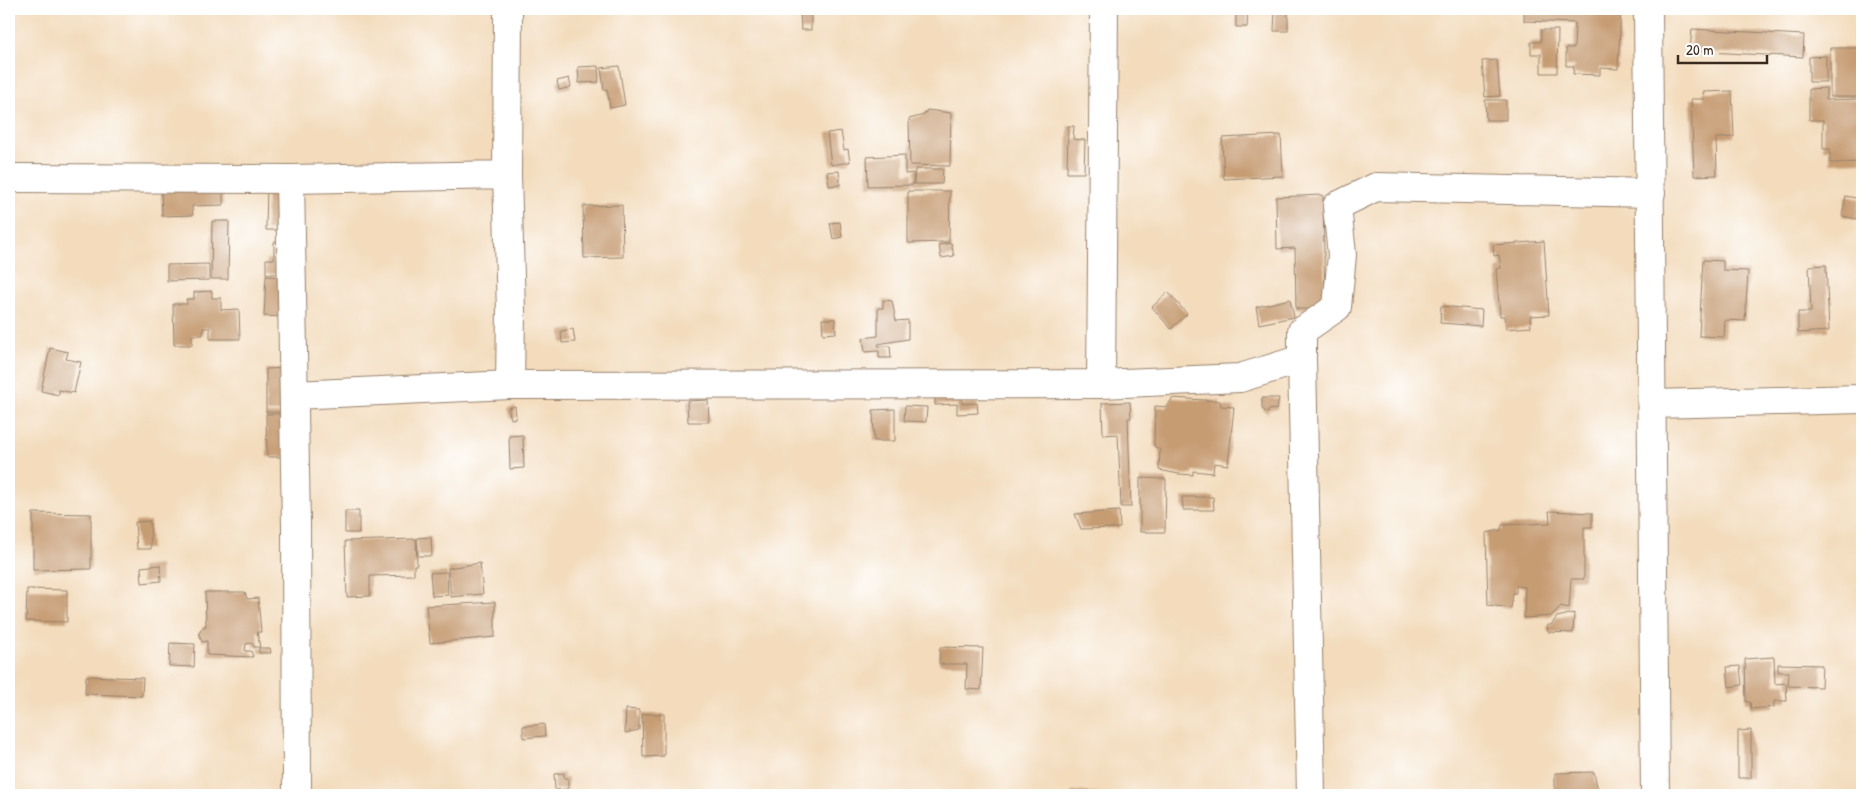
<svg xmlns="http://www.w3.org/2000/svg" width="1871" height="804" viewBox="0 0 1871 804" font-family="'Patrick Hand',sans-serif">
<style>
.building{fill:#c69c73}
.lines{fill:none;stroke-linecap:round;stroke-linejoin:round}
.minor-casing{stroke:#97826d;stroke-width:30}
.minor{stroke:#fff;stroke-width:28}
</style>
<rect width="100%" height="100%" fill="#fff"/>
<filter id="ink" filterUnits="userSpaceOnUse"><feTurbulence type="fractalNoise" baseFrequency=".02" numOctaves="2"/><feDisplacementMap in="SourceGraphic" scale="10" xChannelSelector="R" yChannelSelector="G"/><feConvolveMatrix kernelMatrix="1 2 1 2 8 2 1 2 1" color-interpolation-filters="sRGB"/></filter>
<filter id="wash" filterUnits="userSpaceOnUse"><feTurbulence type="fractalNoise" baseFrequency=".0096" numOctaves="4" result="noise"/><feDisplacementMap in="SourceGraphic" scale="20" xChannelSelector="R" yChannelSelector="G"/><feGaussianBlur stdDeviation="1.12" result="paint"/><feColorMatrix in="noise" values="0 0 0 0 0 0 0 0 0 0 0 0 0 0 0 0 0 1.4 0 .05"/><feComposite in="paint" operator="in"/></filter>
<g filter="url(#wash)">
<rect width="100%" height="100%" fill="#f3dbbc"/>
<g id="blocks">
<path class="building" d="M797,9h14v21h-10l-1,-20z
M835,9h18v3l-18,1z
M1236,9h12l-1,18h-11z
M1275,9h13v22h-14z
M1524,9h97l-3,60 -18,-1v7l-27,-1 1,-8h-8v-18h8l1,-25 -51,-2z
M1692,29l112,6 -1,22 -113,-6z
M1541,30h17l-1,43h-16v-19h-10v-12h10z
M1830,48h32v49h-32z
M1826,56v26h-17v-25z
M1497,60l3,36 -15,1 -3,-36z
M598,66l1,16 -20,1 -1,-16z
M619,66l6,39 -15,3 -3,-19 -3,1 -3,-22z
M569,78l2,9 -12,3 -2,-9z
M1826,88v12l36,-1v63l-32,1v-14h-7v-29h-14v-31z
M1732,91l2,46 -18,1 1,37 -23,1 -3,-77h13l-1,-7z
M1485,100h21v20h-20z
M927,110l24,3 -1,53 -40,-1 -1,-46 15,-4z
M1068,126h6l-1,13 12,1 -1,33h-17z
M841,131l3,19 4,-1 2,13 -19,3 -4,-32z
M1281,135l2,41 -59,3 -2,-41z
M905,155v19l8,-1v12l-45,1 -1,-29z
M915,169h28l-1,15h-28z
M839,171l1,14 -11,1 -2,-14z
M267,186h17v44h-18z
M223,187v18l-31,1 1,9 -31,1 -1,-27z
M908,191h42l-1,51 -41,1z
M1323,195l2,114h-29l-1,-61 -18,1 -1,-52z
M1846,196l14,3 -4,20 -14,-3z
M622,205l1,52 -39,1 -1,-52z
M212,221h17l-1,58h-17z
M840,222l2,15 -9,2 -3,-16z
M1544,241l5,74 -19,1 1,11 -25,2 -1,-13h-5l-4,-47 5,-1 -2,-13 -5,1 -1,-11z
M274,242h11l-1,32h-18v-15h8z
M951,243l3,13 -13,2 -2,-13z
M1703,260l20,1v9l25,1 -3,50 -20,-1 -1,17 -25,-1z
M209,264v16l-42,1v-16z
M1826,265l3,66 -31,2v-21h13l-2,-46z
M266,276l18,1 -2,40 -18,-1z
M212,291v7h9v12l18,-1 1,30h-30v-11h-7v7h-11v10h-18l-1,-41h14l-1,-5h8v-7z
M1168,292l19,22 -16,15 -19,-22z
M1290,299l4,18 -35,7 -3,-17z
M883,300l9,1 4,20 12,-1v19l-30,5v2h12l1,12h-12v-7l-14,1 -2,-14 15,-2v-28h5z
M1441,306l41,4 -1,16 -41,-3z
M822,319h13l1,14 -13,1z
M573,329l2,13 -13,1 -1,-12z
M50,348l18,4 -2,7 15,3 -7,31 -15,-3v5l-18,-4z
M286,368l1,44h-21v-43z
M962,392v12l15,-1 1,10 -21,1v-10l-22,1v-12z
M1173,398l47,3 1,5 13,1 -6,58 -14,-2 -1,10 -20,-2v4l-14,-1 -20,-4 1,-20 -6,-4 1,-40 12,1z
M1262,398h17l-2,11 -9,1v3l-2,-1 -4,-3z
M708,400l1,22h-21l-1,-21z
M1130,402l1,16h-3l3,89h-10l-3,-73 -15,1 -1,-32z
M515,406l1,12 -5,1 -3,-11z
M905,406l22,1 -1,15 -22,-1z
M895,409v32h-21l-1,-31z
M266,414h20v43h-19z
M523,435l1,33 -14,1 -1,-33z
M1140,478l26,1 -1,53h-25z
M1182,497h31l1,13h-31z
M345,511h14v22h-14z
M1119,511l1,17 -39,1 -6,-15z
M1549,511l43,2v14h-8v52h-13l-2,29 -8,-2 -10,10 -27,2 1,-31 -9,-1v7h-3l-2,15 -23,-3 -2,-72 15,-3 1,-5 48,-2z
M33,513l58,1v55l-58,1z
M150,521l1,28h-14l-2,-27z
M431,537l1,19h-14l-1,-18z
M416,539l1,26h-3v10l-44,1v20l-23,1 -2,-56z
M480,563l3,31 -32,3 -3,-29z
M160,565l1,16 -19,2 -1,-16z
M447,572l1,23 -16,1 -2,-23z
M27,589l40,1v32l-41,-1z
M205,592h40l2,7 11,-1 3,34h-4l3,15h-6l-2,-4 -6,1 -1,7h6l2,6 -46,-2v-14l-5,1 -3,-9 5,-7h2z
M495,602v35l-65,6 -4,-37z
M1574,613l-1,20 -25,-1 -1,-7h4l6,-8z
M170,643l25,1 -1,23 -25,-1z
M940,647l43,1 -2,42 -15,-1 1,-25h-28z
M259,648h11l1,5h-12z
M1774,657l1,27 11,-1 1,18h-13v6l-23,2 -1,-7h-4l-1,-43z
M1778,664l44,1 -1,22 -33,-1 1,-14h-11z
M1740,666l2,19 -13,2 -2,-20z
M86,676l57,2 -1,18 -57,-2z
M626,709l13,1v20l-14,3z
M642,714h22v42l-21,1z
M544,724l1,12 -22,2v-12z
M1751,730v48h-13v-47z
M1594,772l5,23h-44v-22z
M564,773v5h4v11l-13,1 -1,-16z
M1072,791l39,3v1h-39z
M1247,792h51v3h-51z"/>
</g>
</g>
<g filter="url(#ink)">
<use href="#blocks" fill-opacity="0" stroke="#97826d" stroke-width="1"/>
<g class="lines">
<g class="minor-casing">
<path id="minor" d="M508,9l-1,166 4,136 -1,74 591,-1 139,-6 62,-19v-28l35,-24 5,-52 -5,-49 39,-19 275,6
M1648,9l7,786
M9,178l281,1 217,-4
M290,179l6,346 1,270
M1302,359l9,436
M1101,384l3,-375
M294,395l216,-10
M1652,404l210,-5"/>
</g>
<use href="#minor" class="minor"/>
</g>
</g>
<rect width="1871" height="804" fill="none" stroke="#fff" stroke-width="30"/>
<path d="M1678 55v8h89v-8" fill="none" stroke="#3b2a1e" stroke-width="2.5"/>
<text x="1686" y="55" font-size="15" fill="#3b2a1e" stroke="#ffffff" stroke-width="4" paint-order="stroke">20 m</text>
</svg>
